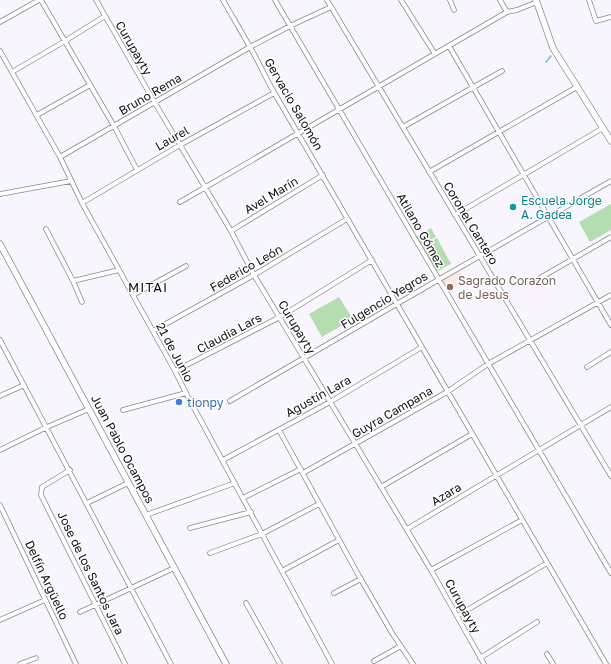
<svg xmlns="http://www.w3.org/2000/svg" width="611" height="664" viewBox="0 0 611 664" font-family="'Golos Text',sans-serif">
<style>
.education{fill:#fce8e0}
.green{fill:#b4deaf}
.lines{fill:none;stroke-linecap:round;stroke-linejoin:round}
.stream{stroke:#64c2d7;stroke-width:1.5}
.street-casing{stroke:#8a8791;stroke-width:5.5}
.secondary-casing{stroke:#8a8791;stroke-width:7}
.street{stroke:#fff;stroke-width:4}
.secondary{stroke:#fff;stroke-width:5.5}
.culture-dot{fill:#0f9aa8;stroke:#fff;stroke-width:1.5}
.education-dot{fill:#8d6e63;stroke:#fff;stroke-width:1.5}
.shop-dot{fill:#3f7fe0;stroke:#fff;stroke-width:1.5}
.labels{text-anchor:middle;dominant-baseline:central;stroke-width:3;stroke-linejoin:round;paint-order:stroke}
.street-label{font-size:12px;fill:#0e0d10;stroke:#fff}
.culture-label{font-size:12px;fill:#0d838f;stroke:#fff;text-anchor:start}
.education-label{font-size:12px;fill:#785e54;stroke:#fff;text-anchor:start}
.shop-label{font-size:12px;fill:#366cbe;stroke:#fff;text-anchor:start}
.neighbourhood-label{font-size:13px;letter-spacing:1px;fill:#0e0d10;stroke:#fff}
</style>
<rect width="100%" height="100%" fill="#f8f5fe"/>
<path class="education" d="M459,271l7,10 -19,11 -7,-12z"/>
<path class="green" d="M611,204v26l-21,12 -11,-20z
M431,228l5,9 -16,8 -4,-8z
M437,238l14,26 -15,8 -15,-25z
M339,297l14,22 -31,18 -13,-23z"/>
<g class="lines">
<path class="stream" d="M546,62l5,-6"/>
<g class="street-casing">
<path id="street" d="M41,0l73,126 23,44
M96,0l59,103 76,128 23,44 177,295 53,94
M223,0c9,16 18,31 27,47 9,15 16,32 25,47 111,190 220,380 331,570
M275,0l336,573
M327,0l284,476
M401,0l34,54
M450,0l4,10
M500,0l7,12
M589,0l7,21 15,-4
M0,22l39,-22
M449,46l162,279
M0,51l60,106 22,46 93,168 11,22 146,271
M12,72l53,-31 40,-25
M37,115l53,-30
M403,127l99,-56
M60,157l190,-110 40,-21 41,-19
M429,172l148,-85
M0,194l71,-13
M180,202l327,-190 10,-2 20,-8
M82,203l98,-58 94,-52
M455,215l148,-87
M46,229l27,52 9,21
M231,231l92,-56
M540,278l71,-41
M73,281l46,-11
M133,295l53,-29
M153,331l101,-56 93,-56
M0,340l171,324
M587,367l24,-15
M175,371l105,-54 92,-57
M0,396l24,-11
M230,401l208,-121 173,-99
M123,410l63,-17
M279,430l80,146 33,57 21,31
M0,450l47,-23 42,-18
M223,460l107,-58 92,-55
M70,470l-28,17 -1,8 84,169
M303,473l144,-81 41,-28 123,-69
M381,487l91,-53
M243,498l58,-29
M87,503l41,-20
M0,505l76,159
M146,515l89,-32
M190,528l61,-16
M407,529l204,-122
M210,553l52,-19 57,-30
M431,570l91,-50
M282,571l57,-31
M334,593l27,-14
M246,603l34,61
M80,612l94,-44
M457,616l90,-53
M0,620l45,-20
M547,654l6,10
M480,658l57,-36
M374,661l27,-15
M20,664l16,-6"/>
</g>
<g class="secondary-casing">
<path id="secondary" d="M536,0l17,48 58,93
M0,244l226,420"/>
</g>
<use href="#street" class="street"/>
<use href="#secondary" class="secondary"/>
</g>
<circle class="culture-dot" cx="513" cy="207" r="4"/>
<circle class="education-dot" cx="450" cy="287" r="4"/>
<circle class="shop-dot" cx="179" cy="402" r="4"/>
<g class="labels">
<g class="street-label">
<text transform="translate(134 48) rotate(60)">Curupayty</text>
<text transform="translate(150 94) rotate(-30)">Bruno Rema</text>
<text transform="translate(294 104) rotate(60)">Gervacio Salomón</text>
<text transform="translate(172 138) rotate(-30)">Laurel</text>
<text transform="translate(271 195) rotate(-31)">Avel Marín</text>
<text transform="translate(471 223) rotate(59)">Coronel Cantero</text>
<text transform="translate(421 230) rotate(60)">Atilano Gómez</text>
<text transform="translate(246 268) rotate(-30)">Federico León</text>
<text transform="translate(384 300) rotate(-31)">Fulgencio Yegros</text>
<text transform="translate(297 327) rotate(59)">Curupayty</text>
<text transform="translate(229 333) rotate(-28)">Claudia Lars</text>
<text transform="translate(175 352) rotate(62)">21 de Junio</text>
<text transform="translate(318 396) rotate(-29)">Agustín Lara</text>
<text transform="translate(392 412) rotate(-30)">Guyra Campana</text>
<text transform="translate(123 449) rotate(62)">Juan Pablo Ocampos</text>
<text transform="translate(446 494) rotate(-31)">Azara</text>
<text transform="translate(91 573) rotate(64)">Jose de los Santos Jara</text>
<text transform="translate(47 580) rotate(65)">Delfín Argüello</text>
<text transform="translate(463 606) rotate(61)">Curupayty</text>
</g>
<g class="culture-label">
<text x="521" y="200">Escuela Jorge<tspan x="521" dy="14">A. Gadea</tspan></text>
</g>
<g class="education-label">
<text x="458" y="280">Sagrado Corazon<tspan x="458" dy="14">de Jesus</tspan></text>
</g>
<g class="shop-label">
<text x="187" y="402">tionpy</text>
</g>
<g class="neighbourhood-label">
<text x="148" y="287">MITAI</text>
</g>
</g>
</svg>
